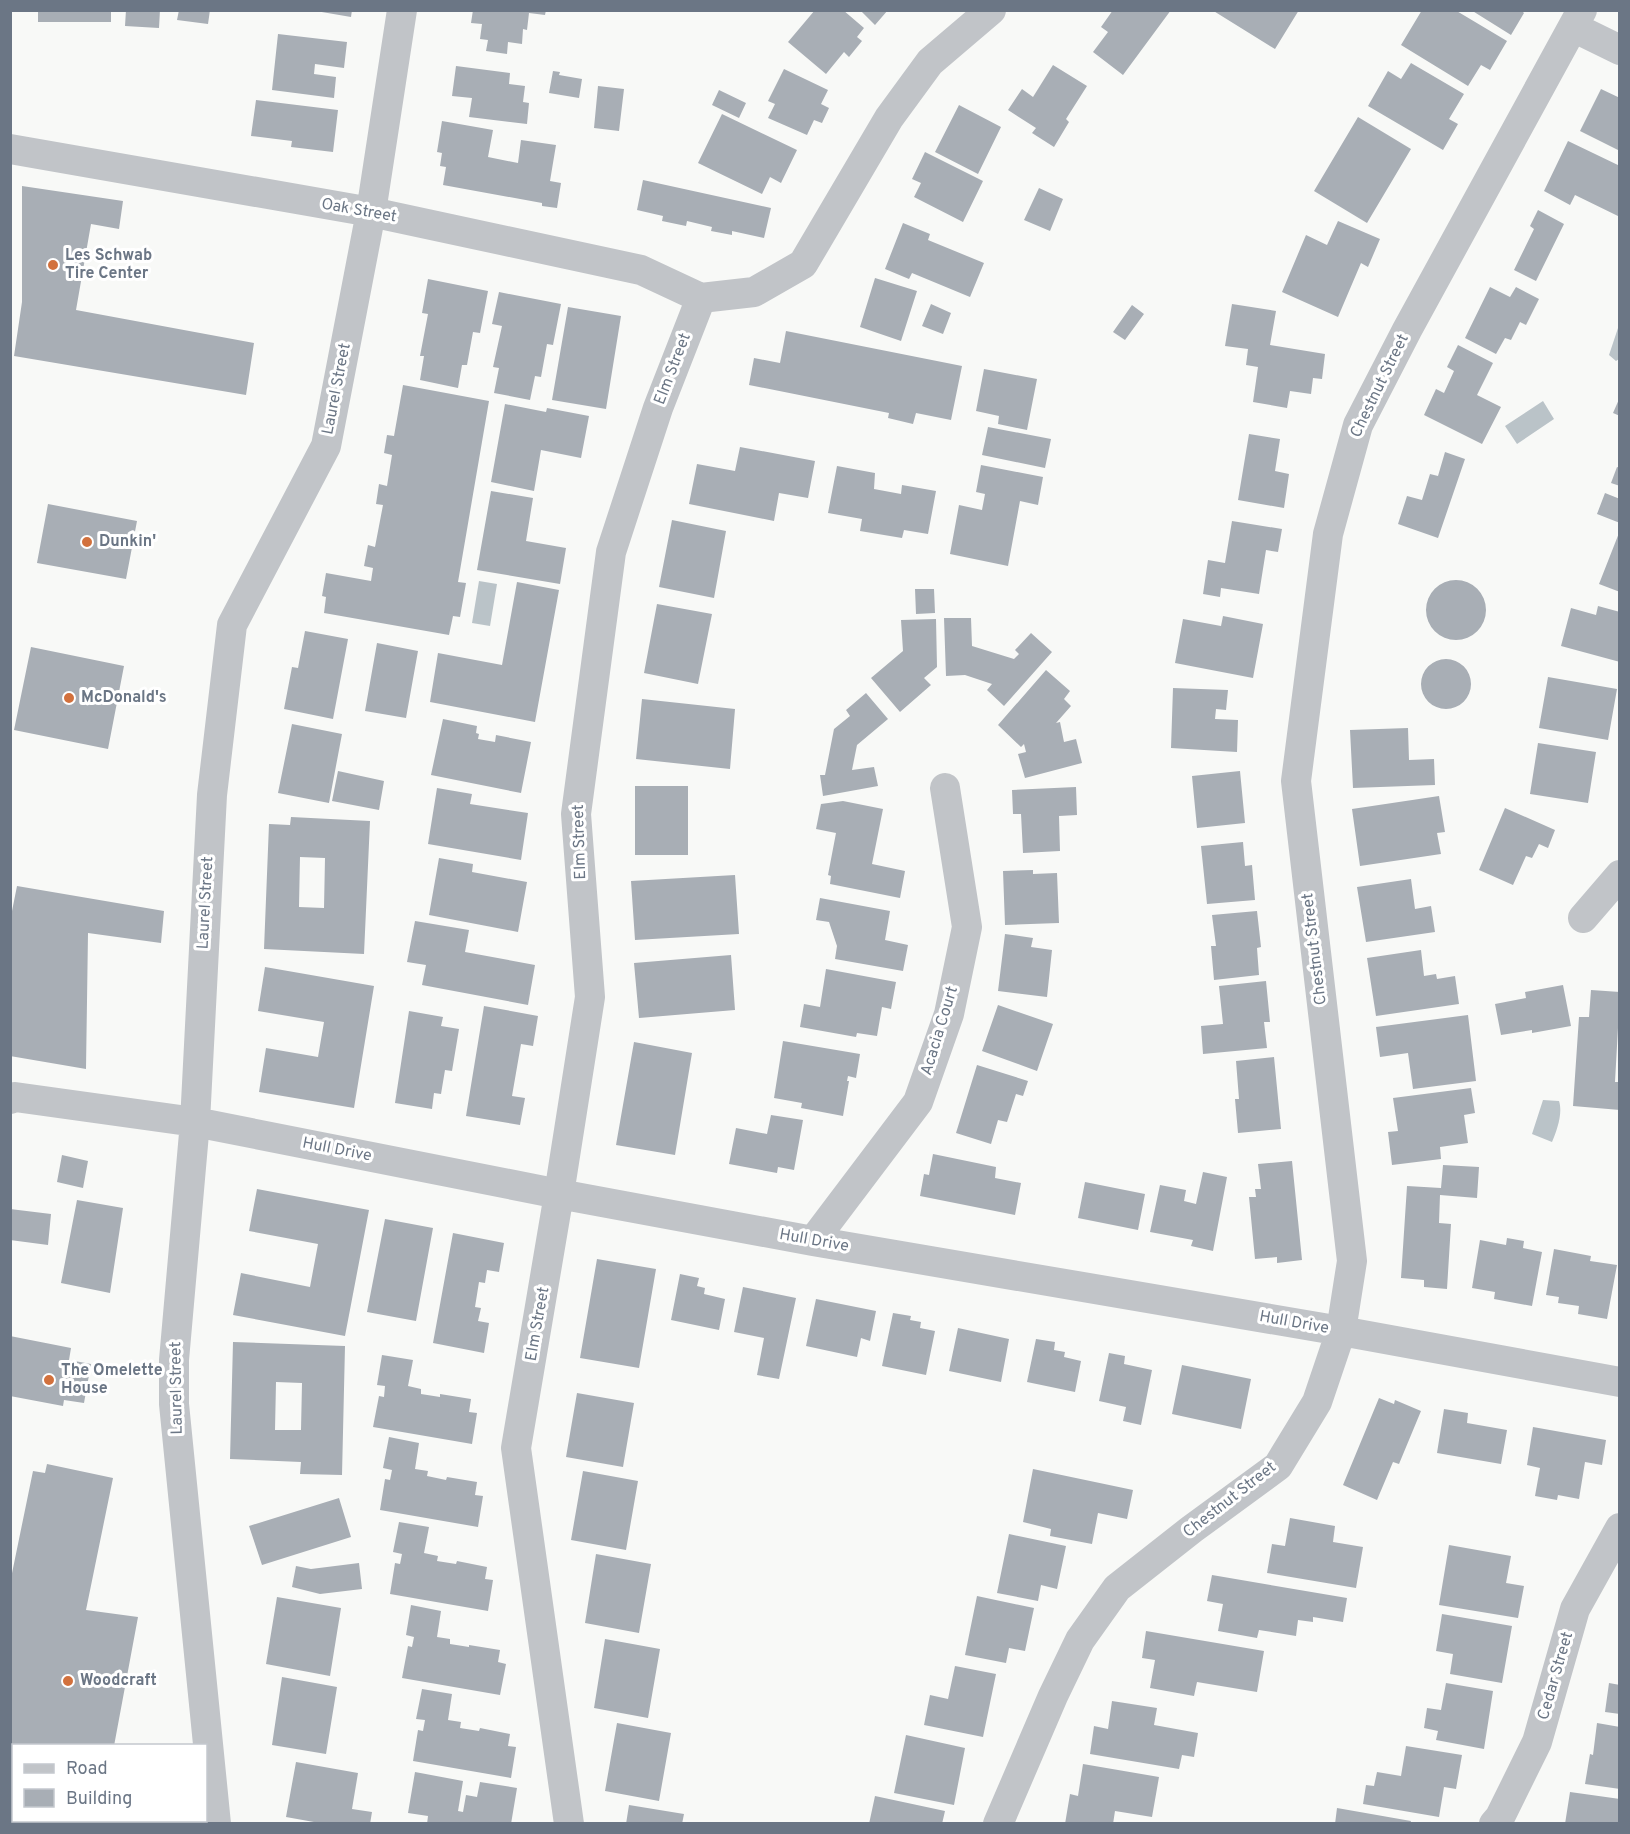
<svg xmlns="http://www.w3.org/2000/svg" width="1630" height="1834" viewBox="0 0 1630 1834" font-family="Overpass,sans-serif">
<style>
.water{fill:#bac3c8}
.building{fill:#a8aeb5;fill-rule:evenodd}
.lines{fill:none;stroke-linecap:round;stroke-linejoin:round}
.street{stroke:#c1c4c8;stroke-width:30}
.poi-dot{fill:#d2713d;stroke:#fff;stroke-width:2}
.labels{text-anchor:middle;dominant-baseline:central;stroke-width:6;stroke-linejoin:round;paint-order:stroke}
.street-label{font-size:16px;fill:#6b7685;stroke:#fff}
.poi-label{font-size:16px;font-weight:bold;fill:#6b7685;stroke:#fff;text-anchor:start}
</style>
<rect width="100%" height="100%" fill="#f8f9f7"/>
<path class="water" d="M1619,325v34l-3,2 -7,-6z
M1543,401l11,18 -37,25 -12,-18z
M479,581l18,3 -7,42 -18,-3z
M1543,1100l16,1c4,12 -2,29 -7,41l-20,-8z"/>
<path class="building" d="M38,10h73v12h-73z
M126,10h34l-1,18 -34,-2z
M179,10h31l-2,14 -31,-4z
M310,10h42l-1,7z
M473,10h73l-1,5 -16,-2 -2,17 -4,-1 -1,15 -14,-2 -1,12 -21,-3 2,-11 -8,-1 2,-15 -11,-1z
M815,10h28l21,18 -7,9 5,4 -13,16 -5,-5 -18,22 -38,-32z
M860,10h28l-13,15z
M1113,10h58l-48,65 -30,-23 15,-20 -7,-5z
M1212,10h87l-24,39z
M1422,10h33l52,31 -17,29 -9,-5 -13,21 -67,-41z
M1471,10h50l3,3 -13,22z
M278,34l69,8 -3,26 -29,-4 -1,10 22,3 -2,21 -62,-8z
M1411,63l53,31 -15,25 9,5 -15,26 -75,-44 20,-35 13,8z
M1053,65l34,21 -21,33 3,3 -15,25 -22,-14 4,-5 -28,-18 14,-21 11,8z
M456,66l54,7 -1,11 16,2 -2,16 6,1 -2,21 -58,-7 3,-19 -20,-2z
M784,69l44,21 -7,14 8,4 -7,15 -8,-3 -7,15 -39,-17 7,-14 -7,-3z
M553,71l7,1 -1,3 23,4 -3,19 -30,-5z
M598,86l26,3 -5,42 -25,-3z
M1601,89l19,9v53l-40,-20z
M719,90l27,13 -7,15 -27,-13z
M256,100l82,10 -5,42 -42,-5 1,-6 -41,-5z
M959,105l42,22 -23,47 -43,-22z
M722,114l75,36 -16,33 -11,-6 -8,17 -64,-31z
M1358,117l53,32 -44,74 -53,-32z
M442,121l51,9 -5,27 30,6 3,-23 35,5 -6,36 11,2 -4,25 -15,-2v-3l-99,-18 3,-18 -6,-1 2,-13 -5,-1z
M1568,141l52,25v51l-45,-22 -5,10 -26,-14z
M925,152l58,29 -20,41 -49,-25 7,-14 -9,-4z
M643,180l128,28 -7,30 -32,-7v4l-21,-4 1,-4 -25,-6 -1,5 -24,-5 1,-5 -26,-6z
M22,186l101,15 -4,28 -28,-5 -15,86 178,33 -8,52 -232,-39 8,-54z
M1039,188l24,11 -13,32 -26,-11z
M1538,210l26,14 -28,57 -22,-11 20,-41 -4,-3z
M1338,221l42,18 -12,28 -7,-4 -23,54 -56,-25 24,-57 21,10z
M903,223l27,11 -2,6 56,23 -14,34 -58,-24 -3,6 -24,-10z
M875,278l42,13 -16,50 -41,-14z
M428,279l60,12 -8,42 -7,-1 -6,33h-5l-4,23 -38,-8 4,-24h-4l8,-42 -6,-1z
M1490,287l20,10 6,-10 23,12 -13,26 -6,-3 -9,18 -6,-2 -9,16 -31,-16z
M499,292l62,12 -8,41 -6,-1 -6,33 -6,-1 -5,24 -36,-7 5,-25 -6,-1 9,-41 -10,-2z
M931,304l20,9 -8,21 -21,-8z
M1232,304l44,7 -6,34 55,9 -3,25 -9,-1 -2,16 -21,-3 -3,17 -34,-6 5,-35 -12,-2 2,-16 -23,-3z
M1132,305l12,9 -19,26 -12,-8z
M568,307l53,9 -15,93 -54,-9z
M786,331l176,35 -11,54 -35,-7 -3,11 -25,-6 1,-5 -140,-28 5,-27 26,5z
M1458,345l35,18 -16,32 24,12 -19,37 -58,-29 12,-26 8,4 10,-22 -7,-4z
M984,369l53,10 -10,51 -29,-6 1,-8 -23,-5z
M403,385l86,16 -31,181 8,1 -6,34 -7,-1 -4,19 -125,-22 2,-16 -4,-1 4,-23 45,8 2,-13 -9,-2 4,-21 7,2 8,-42 -7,-1 3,-20 8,2 5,-31 -8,-2 3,-18 7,1z
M1620,397v19l-7,-3z
M505,404l41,8 1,-4 42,8 -8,42 -40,-8 -7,41 -43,-9z
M988,427l63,12 -6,29 -63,-13z
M1249,434l31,5 -5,32 14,3 -5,34 -46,-8z
M740,447l75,14 -7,37 -29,-5 -5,28 -85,-17 8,-40 38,7z
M1445,452l20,7 -27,79 -40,-14 9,-28 15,4 8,-26 8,2z
M981,465l62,12 -5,28 -18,-4 -12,65 -58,-12 9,-49 23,5 3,-16 -9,-2z
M837,466l38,7 -1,16 27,5 1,-9 34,6 -8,43 -24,-4 -2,8 -42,-7 2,-12 -34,-6z
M1617,467l3,1v18l-9,-3z
M491,491l42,7 -7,43 40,7 -6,36 -83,-14z
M1605,493l15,6v24l-23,-9z
M48,504l89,17 -11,58 -89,-16z
M672,520l54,11 -12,67 -55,-11z
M1232,521l50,8 -4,23 -12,-2 -7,44 -38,-6 -1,9 -17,-3 5,-34 17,3z
M1619,533h1v59l-21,-8z
M1426 610a30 30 0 1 1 60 0a30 30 0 1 1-60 0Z
M517,582l42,8 -24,132 -105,-20 8,-49 64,12z
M915,589h19l1,24 -19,1z
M657,604l55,10 -14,70 -54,-11z
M1598,606l22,6v50l-59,-16 10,-38 25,7z
M1223,616l40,8 -10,54 -78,-15 8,-44 38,7z
M944,618h27l1,28 42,13 5,-5 -4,-4 16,-17 21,19 -48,54 -17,-16 5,-6 -27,-9 -19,1z
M936,619l1,48 -13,11 7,7 -31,27 -29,-34 32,-27 -2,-31z
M305,631l43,8 -15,80 -49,-10 8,-42 6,1z
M377,643l41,8 -12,67 -41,-7z
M31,647l93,19 -16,83 -94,-19z
M1421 684a25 25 0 1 1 50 0a25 25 0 1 1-50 0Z
M1046,670l24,21 -6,8 7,7 -15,17 4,-1 4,20 12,-3 6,24 -57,15 -7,-24 8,-2 -2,-8 -3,3 -23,-22z
M1548,677l69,12 -9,51 -69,-12z
M1173,688l55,2 -2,20 -10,-1 -1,10 23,1 -1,32 -66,-4z
M866,693l22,26 -31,26 -5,25 22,-3 4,19 -55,10 -3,-21h5l9,-46 16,-13 -4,-6z
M642,699l93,10 -5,60 -94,-10z
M443,719l34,7 -1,7 3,1 -1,5 17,3 1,-7 35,7 -10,51 -90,-18z
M292,724l50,10 -13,69 -51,-10z
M1408,728l1,32 25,-1 1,26 -82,3 -3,-58z
M1538,743l58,9 -8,51 -58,-9z
M338,771l46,10 -5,29 -47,-9z
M1240,771l5,52 -48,5 -5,-52z
M635,786h53v69h-53z
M1076,787l1,28 -18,1 1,35 -37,2 -2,-39h-8l-1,-24z
M437,788l35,6 -2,10 58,9 -7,47 -93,-16z
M1439,796l6,36 -8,1 4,21 -81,12 -8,-57z
M843,801l40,8 -11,55 33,7 -5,27 -70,-14 1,-8 -3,-1 8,-42 -20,-4 5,-25z
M1505,808l50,22 -7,18 -9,-4 -7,14 -6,-2 -13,29 -34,-15z
M291,817l79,4 -6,133 -100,-5 5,-125 21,1zM300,857l25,1 -1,50 -25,-1z
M1243,842l2,24 7,-1 3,35 -48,4 -6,-58z
M439,858l34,6 -1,8 55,10 -9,50 -89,-17z
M1033,870v4l24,-1 2,50 -54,2 -2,-54z
M735,875l4,59 -104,6 -4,-59z
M1411,879l4,30 16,-3 4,26 -69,10 -9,-55z
M17,886l147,25 -3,32 -73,-10 -2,136 -76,-13v-135z
M820,898l70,13 -5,29 23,5 -5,26 -68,-12 2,-13 -8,-24 -13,-2z
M1257,911l4,36 -4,1 2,27 -45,5 -3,-34h5l-4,-31z
M415,921l54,9 -4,22 70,13 -7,40 -106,-20 4,-20 -19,-3z
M1005,934l28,4 -2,9 21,3 -5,47 -49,-6z
M1421,950l3,26 12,-2 1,5 18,-3 4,28 -83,12 -9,-58z
M731,955l4,55 -96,8 -5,-55z
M265,967l109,19 -20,122 -95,-16 7,-44 52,9 6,-35 -66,-11z
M826,969l70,13 -5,27 -9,-2 -5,29 -20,-3 -1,4 -56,-10 4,-23 16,3z
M1266,981l4,41h-6l3,26 -64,6 -2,-28 22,-2 -4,-38z
M1563,985l8,41 -39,7v-3l-31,5 -6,-31 31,-6 -1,-6z
M1591,990l29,2 -5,90h5v28l-47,-4 6,-89h10z
M998,1005l55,19 -16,47 -55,-20z
M484,1006l54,10 -5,30 -12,-2 -9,52 13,2 -5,27 -54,-9z
M409,1011l34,6 -2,9 18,3 -7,42 -7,-1 -4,24 -7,-1 -2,16 -37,-6z
M1468,1015l8,66 -63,8 -5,-36 -28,4 -4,-30z
M783,1041l77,13 -4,24 -8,-2 -1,5h2l-6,35 -42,-8 1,-5 -28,-5z
M634,1042l58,11 -17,102 -59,-10z
M1274,1057l7,72 -43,4 -3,-34h4l-3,-38z
M977,1065l51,16 -5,15 -7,-2 -9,28 -9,-2 -7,24 -35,-11z
M1471,1088l4,25 -11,2 4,28 -28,4 1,12 -49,6 -4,-33 10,-1 -5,-33z
M771,1115l32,5 -9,50 -16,-3 -1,6 -48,-9 7,-36 31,6z
M933,1154l63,13 -1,11 26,5 -6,32 -95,-19 4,-22 5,1z
M62,1155l26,6 -5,27 -26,-6z
M1292,1161l10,99 -25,3v-6l-22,2 -6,-62h7l-1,-8h6l-3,-25z
M1443,1165l36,2 -2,31 -37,-3 -1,28 12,1 -4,65 -23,-2v-7l-23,-2 6,-92 34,2z
M1203,1172l24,5 -14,74 -22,-5 2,-6 -43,-8 10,-47 26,5 -2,11 12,3z
M1085,1182l60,12 -7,36 -60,-12z
M257,1189l112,21 -24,126 -112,-21 8,-42 69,14 8,-43 -69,-13z
M77,1200l46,8 -13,85 -49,-10z
M10,1209l41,5 -3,31 -38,-5z
M385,1219l48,9 -17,93 -49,-9z
M453,1233l51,10 -5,29 -12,-2 -2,13 -6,-1 -4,25 6,1 -3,13 11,2 -5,30 -51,-10z
M1507,1238l17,3 -1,7 19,4 -10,54 -38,-7 1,-7 -23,-4 8,-48 26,5z
M1554,1249l37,7 -1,5 27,4 -10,54 -29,-5 1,-8 -21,-3 1,-6 -13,-2z
M597,1259l59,10 -17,99 -59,-10z
M680,1274l19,4 -2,8 8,2 -1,6 21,5 -6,31 -48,-10z
M743,1287l53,11 -17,81 -22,-4 7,-37 -30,-6z
M816,1299l60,12 -6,30 -9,-3 -4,19 -51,-11z
M893,1313l18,3 -1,4 11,2 -1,6 15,3 -9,44 -44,-9z
M958,1328l51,11 -8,43 -52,-11z
M10,1336l61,12 -2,12 22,4 -7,39 -20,-3 -1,6 -53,-10z
M1036,1339l19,3 -1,8 11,2 -1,5 17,4 -6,31 -48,-10z
M233,1342l112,4 -3,129 -42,-1 1,-12 -71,-3zM276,1382l26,1 -1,47h-26z
M1109,1353l16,3 -1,8 28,6 -11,55 -18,-4 3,-14 -27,-6z
M382,1355l31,5 -5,26 13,3v5l19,3v-3l31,5 -2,13 8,1 -5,31 -99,-17 6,-31 5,1 1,-11 -8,-1z
M1182,1365l69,14 -10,50 -69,-15z
M577,1393l57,10 -11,64 -57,-10z
M1379,1398l15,6 1,-4 26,11 -22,53 -6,-2 -16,38 -34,-15z
M1444,1409l24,4 -1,10 40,7 -6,34 -64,-11z
M1533,1427l73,13 -4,25 -17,-3 -6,37 -21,-4 -1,5 -22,-4 5,-28 -13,-3z
M389,1437l30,6 -4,26 13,2 -1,5 19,4 1,-3 30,5 -2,13 8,1 -5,31 -98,-17 5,-31 5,1 2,-10 -9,-2z
M47,1464l66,14 -27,132 52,7 -24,129h-100v25h-4v-188l23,-112 12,2z
M1033,1469l100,21 -6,29 -29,-6 -6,31 -42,-8 1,-7 -28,-7z
M583,1471l55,10 -12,69 -55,-10z
M339,1498l12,39 -89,28 -13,-39z
M1290,1518l45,8 -2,16 30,5 -7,41 -89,-15 5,-29 13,2z
M399,1522l30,5 -5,26 14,3 -1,5 19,3 1,-3 30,6 -2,12 8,1 -5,31 -98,-17 5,-31 5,1 2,-10 -9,-2z
M1009,1534l57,12 -9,43 -16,-4 -3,16 -41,-8z
M1449,1545l62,11 -5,27 18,3 -6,32 -79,-13z
M596,1554l55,10 -12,69 -54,-10z
M359,1563l3,26 -42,5 -28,-7 4,-21 15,3z
M1212,1575l135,23 -4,24 -30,-5v5l-15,-2 -2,16 -37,-6 -2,8 -39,-7 5,-27 -16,-3z
M977,1596l57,12 -9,43 -16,-3 -3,15 -41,-8z
M277,1597l64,11 -11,68 -64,-12z
M411,1605l30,6 -4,26 13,2v5l19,3v-2l31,5 -2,12 8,2 -6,31 -98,-17 6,-32 4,1 2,-10 -8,-2z
M1442,1614l70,12 -10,57 -52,-9 3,-20 -17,-3z
M1146,1631l118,20 -7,41 -60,-10 -3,14 -44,-8 5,-28 -13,-2z
M605,1639l55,10 -12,69 -54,-10z
M955,1666l41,8 -13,63 -59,-12 6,-30 18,4z
M282,1677l55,10 -11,67 -54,-9z
M1446,1683l47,8 -9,58 -48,-9 2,-9 -14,-3 3,-20 14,2z
M1609,1683l11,2v29l-15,-2z
M422,1689l30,5 -4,26 13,2 -1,6 19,3 1,-3 30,6 -2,12 8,1 -5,31 -98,-17 5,-31 5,1 2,-11 -9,-1z
M1112,1701l45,7 -3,17 44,8 -4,24 -12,-2 -3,14 -89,-15 4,-28 14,3z
M617,1723l54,10 -12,68 -54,-10z
M1597,1723l23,4v62l-35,-5 5,-30 3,1z
M906,1735l59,13 -11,57 -60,-12z
M1406,1746l56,9 -6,34 -12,-2 -5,30 -76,-13 3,-19 8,1 3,-14 24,4z
M296,1762l62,11 -6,36 20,3 -2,12h-45l-39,-7z
M1083,1764l76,13 -7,40 -37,-6 -2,13h-48l5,-30 8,2z
M415,1772l48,9 -5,30 5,1 3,-17 11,2 3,-15 37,6 -6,36h-84l1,-8 -20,-3z
M1570,1792l50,7v25h-55z
M875,1796l70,15 -3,13h-73z
M629,1805l55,9 -2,10h-56z
M1337,1808l74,13 -1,3h-75z"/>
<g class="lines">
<path class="street" d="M1573,27l47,23
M10,149l361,63 270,58 60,28
M1583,918l37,-43
M10,1099l5,-2 180,25 364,72 254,47 528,90 279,51
M813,1241l105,-139 31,-88 18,-87 -22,-139
M10,1816h4
M38,1820l14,4
M216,1824l-42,-420v-44l21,-238 17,-327 20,-170 94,-179 45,-234 31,-202
M569,1824l-53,-376 43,-254 31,-197 -14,-183 35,-262 47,-144 43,-110 53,-6 49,-28 86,-146 41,-56 61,-52
M998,1824l55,-128 27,-56 37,-52 75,-59 86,-63 39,-64 24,-71 11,-70 -56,-480 32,-247 30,-109 49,-95 175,-320
M1494,1824l6,-7 37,-75 38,-133 45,-81"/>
</g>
<g class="poi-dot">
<circle cx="53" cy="265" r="6"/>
<circle cx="87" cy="542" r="6"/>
<circle cx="69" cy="698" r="6"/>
<circle cx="49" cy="1380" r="6"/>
<circle cx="68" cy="1681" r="6"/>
</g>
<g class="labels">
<g class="street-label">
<text transform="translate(359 211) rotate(10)">Oak Street</text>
<text transform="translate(673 369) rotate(-69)">Elm Street</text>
<text transform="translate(1380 386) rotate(-64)">Chestnut Street</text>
<text transform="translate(337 389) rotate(-79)">Laurel Street</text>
<text transform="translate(580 842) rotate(-92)">Elm Street</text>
<text transform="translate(206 903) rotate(-87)">Laurel Street</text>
<text transform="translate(1315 949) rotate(-97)">Chestnut Street</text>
<text transform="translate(940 1031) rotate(-73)">Acacia Court</text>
<text transform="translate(337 1150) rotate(11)">Hull Drive</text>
<text transform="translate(814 1241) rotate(10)">Hull Drive</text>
<text transform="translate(1294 1323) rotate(10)">Hull Drive</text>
<text transform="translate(538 1324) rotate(-80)">Elm Street</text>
<text transform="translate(177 1388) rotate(-91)">Laurel Street</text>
<text transform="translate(1230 1500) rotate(-38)">Chestnut Street</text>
<text transform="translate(1556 1676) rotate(-74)">Cedar Street</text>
</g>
<g class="poi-label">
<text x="65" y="256">Les Schwab<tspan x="65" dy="18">Tire Center</tspan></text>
<text x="99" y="542">Dunkin'</text>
<text x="81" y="698">McDonald's</text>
<text x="61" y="1371">The Omelette<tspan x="61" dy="18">House</tspan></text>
<text x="80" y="1681">Woodcraft</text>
</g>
</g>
<rect width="1630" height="1834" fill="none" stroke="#6b7685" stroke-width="24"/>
<rect x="12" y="1744" width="195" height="78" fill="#ffffff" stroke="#c4c8ce" stroke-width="1.5"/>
<rect x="24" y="1764" width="30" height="9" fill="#c1c4c8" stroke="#c4c8ce" stroke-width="1.5"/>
<text x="66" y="1774" font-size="18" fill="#6b7685">Road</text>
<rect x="24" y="1789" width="30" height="18" fill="#a8aeb5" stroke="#c4c8ce" stroke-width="1.5"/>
<text x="66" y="1804" font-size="18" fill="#6b7685">Building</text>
</svg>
